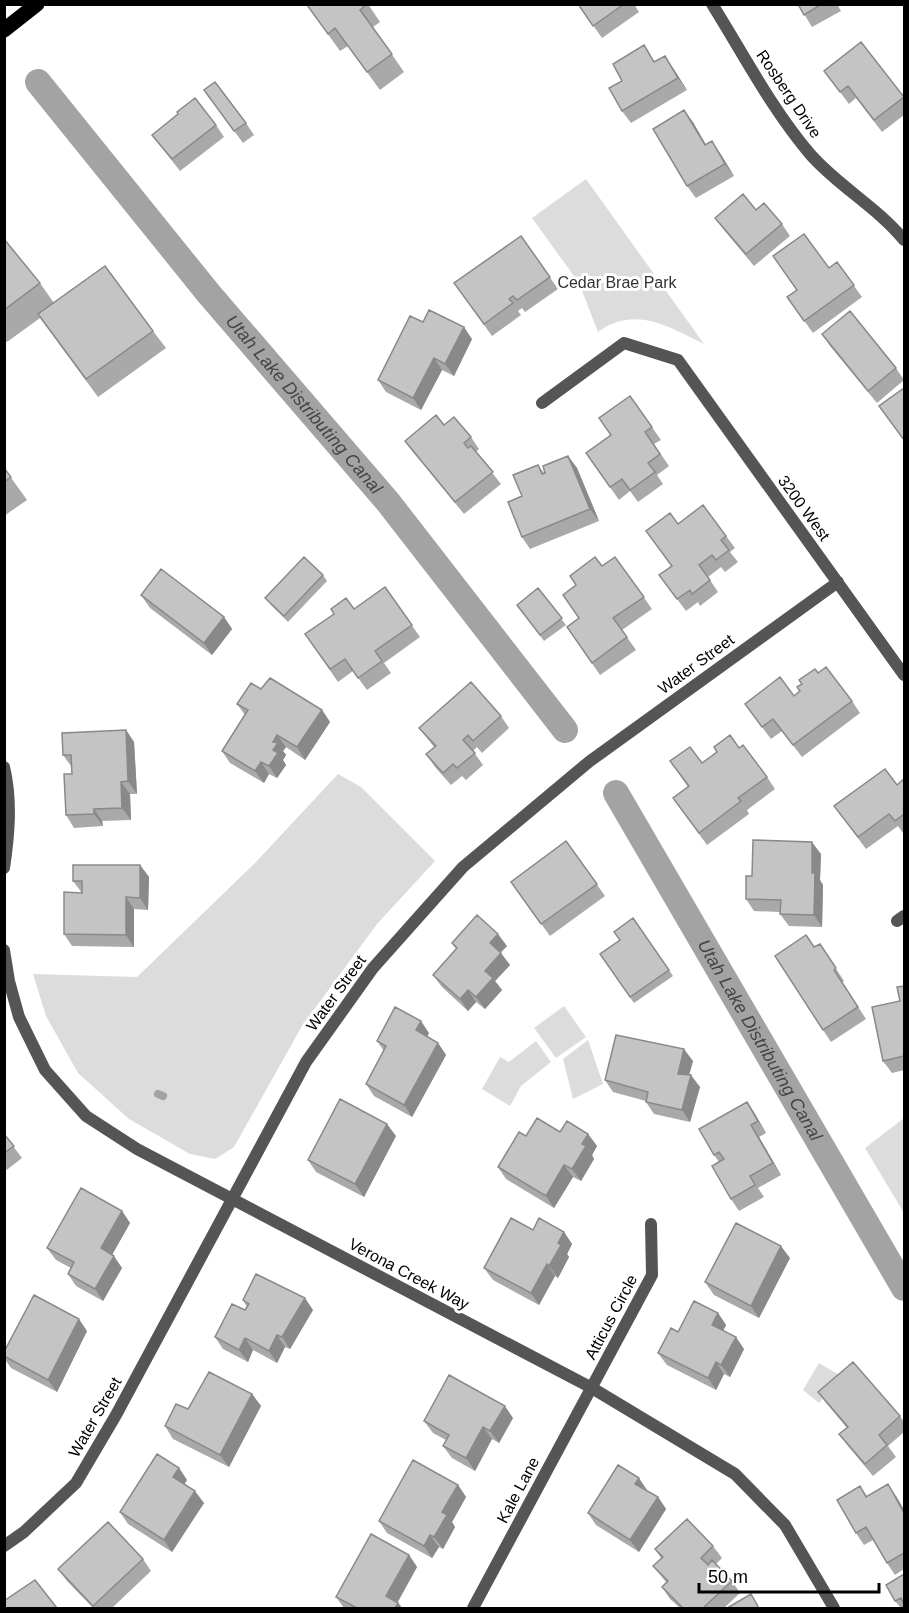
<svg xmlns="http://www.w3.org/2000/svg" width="909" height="1613" viewBox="0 0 909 1613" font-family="Arial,sans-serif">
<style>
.green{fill:#dcdcdc}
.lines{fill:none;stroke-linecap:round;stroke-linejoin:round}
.stream{stroke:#a3a3a3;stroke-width:8}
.canal{stroke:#a3a3a3;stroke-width:26}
.street{stroke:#555;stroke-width:12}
.primary{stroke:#000;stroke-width:15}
.wall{fill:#a9a9a9}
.shaded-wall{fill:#898989}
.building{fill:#c4c4c4;stroke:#898989;stroke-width:1.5}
.labels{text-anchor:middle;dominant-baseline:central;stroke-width:6;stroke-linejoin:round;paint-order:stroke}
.street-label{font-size:16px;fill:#000;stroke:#fff}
.park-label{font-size:16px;fill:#333;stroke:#fff}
.water-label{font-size:18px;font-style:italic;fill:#444;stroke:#fff}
</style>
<rect width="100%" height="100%" fill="#fff"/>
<path class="green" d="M586,179l118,165c-35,-17 -69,-39 -106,-12l-19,-49 -47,-65z
M338,774l23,13 74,74 -58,63 -75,102 -68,121 -19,12 -25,-5 -61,-35 -51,-46 -32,-57 -13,-42 104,3 118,-114z
M564,1006l22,31 -30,21 -22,-30z
M588,1040l15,44 -30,15 -10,-40z
M536,1041l15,21 -30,24 -11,20 -28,-17 18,-32 9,5z
M904,1118v95l-39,-65z
M819,1363l22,13 -22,27 -16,-13z"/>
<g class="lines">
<path class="stream" d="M158,1094l5,2"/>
<g class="canal">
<path id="s1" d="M38,82l171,212 179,208 177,228"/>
<path id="s2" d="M616,793l288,495"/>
</g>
<path class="street" d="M712,4c32,51 59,104 98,150 28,32 67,53 94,86
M542,403l82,-60 54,17 226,315
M4,767c8,33 5,68 0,101
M897,921l7,-5
M4,950l5,31 10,36 26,53 41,46 51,33 455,239 143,86 50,51 49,83
M4,1546l20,-14 52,-49 40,-68 190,-353 67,-94 90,-101 127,-106 248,-179
M473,1608l179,-333 -1,-51"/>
<path class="primary" d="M4,30l33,-26"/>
</g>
<path class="wall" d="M368,4l12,18 -7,5 31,45 -24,18 -32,-44 -8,5 -33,-46z
M578,4h56l5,8 -37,26z
M798,4h39l4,7 -29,16z
M861,42l43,56v17l-22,17 -26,-34 -7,6 -25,-33z
M655,61l18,7 14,22 -56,33 -9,-12z
M204,90l42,33 8,12 -11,8z
M684,110l22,35 14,8 14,23 -38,22 -9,-12z
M216,125l8,12 -44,34 -28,-36z
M756,210l26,14 8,12 -36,30 -30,-36 -9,-12z
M521,236l37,53 -33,23 -3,-4 -4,3 3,4 -29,21 -38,-53z
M4,239l36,44 14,20 99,28 13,17 -68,49 -58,-79 -33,24 -3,-3z
M837,262l25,35 -49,36 -26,-36z
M423,322l49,17 -18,37 -12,-6 -21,40 -35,-18 -8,-12z
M822,334l74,34 8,12 -27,23 -47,-57z
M630,396l31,44 -7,4 15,22 -12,9 6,9 -25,18 -8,-11 -11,9 -33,-47 25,-18z
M444,425l27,12 8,12 -3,3 25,32 -37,30 -50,-61 -9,-12z
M568,456l9,12 22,53 -69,28 -8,-12v-41l16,-31 6,8z
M4,468l23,32 -23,16z
M703,505l32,43 -5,4 8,10 -13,10 -4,-5 -13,10 10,15 -18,14 -2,-4 -12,9 -27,-36 12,-9 -25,-35 32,-7z
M615,557l37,52 -30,21 14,20 -36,25 -33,-48 12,-9 23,-52z
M323,575l4,6 -39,41 -18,-18 -5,-6z
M385,587l35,50 -36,26 7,10 -24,17 -14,-19 -15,11 -33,-48 49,-25z
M538,588l28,37 -22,16 -27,-36z
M141,595l83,22 8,12 -20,26 -62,-47z
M818,673l34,28 8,12 -58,44 -20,-26 -11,8 -26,-35 49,-8z
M261,689l61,21 8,12 -25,38 -19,-13 -3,4 3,4 -3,5 3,5 -9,13 -8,-4 -5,9 -34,-20 -8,-12 23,-36 -8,-11z
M501,716l8,12 -27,25 -5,-6 -4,4 10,14 -17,15 -4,-4 -11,9 -16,-18 -9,-13 8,-7 -15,-19z
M126,730l8,12 3,52h-7l1,26 -29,1 1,5 -29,2 -8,-13 6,-41 -1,-8 -8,-11z
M739,748l28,29 8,12 -28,21 2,4 -42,31 -34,-47 15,-11 -18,-26 32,2z
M904,779v53l-1,1 -5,-7 -32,23 -32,-43 63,-21z
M566,841l39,55 -55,40 -39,-54z
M821,854l-1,26 3,5 -1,42 -33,-1 -9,-12v-2l-26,-1 -8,-12 6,-23z
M140,865l9,12 -1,33 -14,-1v38l-62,-1 -8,-12 18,-41 -9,-12z
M633,918l40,58 -39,27 -34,-49 20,-14z
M452,943l55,3 -7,7 10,12 -15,16 7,9 -17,19 -9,-7 -8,9 -26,-24 -9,-12 23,-26z
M820,944l24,37 -2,1 24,37 -35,23 -8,-12 -9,-83z
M904,986v84l-12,3 -9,-12z
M429,1033l-2,4 11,6 8,12 -34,62 -38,-21 -8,-12 18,-33 -7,-10z
M693,1061l-4,14 11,12 -10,35 -36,-8 -8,-12v-1l-33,-9 -8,-12z
M747,1102l8,12 11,19 -7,4 22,38 -23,13 6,9 -25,14 -8,-12 -12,-37 -5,-7z
M560,1132l28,2 9,12 -5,9 2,4 -13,22 -8,-4 -19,31 -48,-29 -8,-12 28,-31z
M4,1134l18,24 -18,14z
M396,1136l-32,61 -48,-25 -8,-12z
M122,1211l8,12 -18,32 10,13 -19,33 -27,-15 -8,-12 3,-6 -15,-8 -9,-12z
M533,1230l31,2 8,12 -5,10 2,3 -11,21 -3,-2 -16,29 -46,-25 -9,-12z
M790,1258l-31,60 -45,-23 -9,-13z
M243,1300l70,10 -23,39 -5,-2 -8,16 -24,-13 -5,12 -25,-13 -8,-12 30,-27 2,-3z
M718,1313l8,12 -3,6 21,18 -14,28 -6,-3 -8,16 -49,-25 -9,-12 20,-21z
M87,1331l-30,61 -46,-24 -7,-10v-6z
M818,1392l82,24 4,6v10l-16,14 8,11 -23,19 -25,-30 -9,-12 8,-6 -20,-24z
M252,1394l9,12 -32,61 -56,-28 -8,-13z
M513,1418l-14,25 -7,-4 -17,32 -23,-13 -9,-12 3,-6 -13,-7 -9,-12z
M179,1468l8,12 -3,4 20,19 -32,49 -44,-28 -8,-12z
M458,1485l8,12 -14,25 3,5 -12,22 -4,-2 -7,11 -45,-25 -8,-12z
M860,1486l7,10h29l8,14v59l-9,6 -8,-12 -14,-23 -9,5 -8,-12z
M647,1491l11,6 8,12 -27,43 -43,-27 -8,-12z
M713,1546l9,12 -6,6 16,17 8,12 -16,15h-44l-10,-9 -8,-12 4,-5 -13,-16 8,-8 -6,-9z
M409,1555l8,12 -19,35 4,6h-58l-8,-11z
M143,1559l8,12 -39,37h-19l-26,-27 -9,-12z
M904,1574v34h-3l-6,-7z"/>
<path class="shaded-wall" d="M665,56l8,12 14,22 -9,-12z
M684,110l9,12 20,35 -8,-12z
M712,141l8,12 14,23 -9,-12z
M464,327l8,12 -18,37 -9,-12z
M434,358l8,12 -21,40 -8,-12z
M568,456l9,12 22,53 -9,-12z
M224,617l8,12 -20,26 -8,-12z
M322,710l8,12 -25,38 -8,-13z
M126,730l8,12 3,52 -9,-13z
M277,735l9,12 -3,4 3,4 -3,5 3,5 -9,13 -8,-12 4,-16v-8z
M261,762l8,12 -5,9 -9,-12z
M121,782l9,12 1,26 -9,-12z
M94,809l8,12 1,5 -9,-12z
M812,842l9,12 -1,26 3,5 -1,42 -8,-12 -2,-42z
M140,865l9,12 -1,33 -8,-12z
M126,897l8,12v38l-8,-12z
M498,934l9,12 -9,9 -8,-12z
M501,953l9,12 -15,16 7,9 -17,19 -9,-12 9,-26z
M468,990l8,12 -8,9 -8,-12z
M421,1021l8,12 -5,9 -8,-12z
M438,1043l8,12 -34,62 -8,-12z
M684,1049l9,12 -7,25 -8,-12z
M691,1075l9,12 -10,35 -8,-12z
M747,1102l8,12 11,19 -8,-12z
M387,1124l9,12 -32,61 -9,-13z
M751,1125l8,12 22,38 -8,-12z
M588,1134l9,12 -5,9 2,4 -13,22 -9,-12 10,-25z
M564,1165l9,12 -19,31 -8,-12z
M122,1211l8,12 -21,37 -8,-12z
M564,1232l8,12 -5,10 2,3 -11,21 -9,-12 9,-23z
M781,1246l9,12 -31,60 -8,-12z
M114,1256l8,12 -19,33 -8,-12z
M547,1264l8,12 -16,29 -8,-12z
M305,1298l8,12 -23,39 -8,-12z
M718,1313l8,12 -6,12 -8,-12z
M79,1319l8,12 -30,61 -9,-12z
M277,1335l8,12 -8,16 -8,-12z
M736,1337l8,12 -14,28 -9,-12z
M245,1338l8,12 -5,12 -9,-12z
M716,1362l8,12 -8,16 -8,-12z
M252,1394l9,12 -32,61 -9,-12z
M505,1406l8,12 -14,25 -9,-12z
M483,1427l9,12 -17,32 -9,-13z
M179,1468l8,12 -6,9 -8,-12z
M639,1478l8,12 -12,-6z
M888,1484l8,12 8,14v3z
M458,1485l8,12 -14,25 3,5 -12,22 -9,-12 8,-25z
M195,1491l9,12 -32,49 -8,-12z
M658,1497l8,12 -27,43 -9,-12z
M430,1535l9,12 -7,11 -8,-12z
M409,1555l8,12 -23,41 -8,-12z
M398,1603l4,5h-7z"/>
<path class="building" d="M367,4l-7,6 32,44 -25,18 -32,-44 -7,6 -21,-29z
M578,4h46l-31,22z
M798,4h24l-18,11z
M861,42l43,55 -30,23 -26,-34 -8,6 -16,-21z
M644,45l10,17 11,-6 13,22 -56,33 -13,-23 13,-7 -9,-17z
M215,82l31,41 -12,8 -30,-41z
M195,98l21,27 -44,34 -20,-24 26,-21 -1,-2z
M684,110l21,35 7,-4 13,23 -38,22 -34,-57z
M743,194l13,16 8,-7 18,21 -36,30 -31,-36z
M804,234l25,34 8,-6 17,23 -50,36 -17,-24 10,-7 -24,-34z
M521,236l29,41 -33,23 -4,-4 -4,3 4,4 -29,21 -30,-41z
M4,239l36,44 -36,27z
M105,266l48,65 -67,48 -48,-65z
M429,310l35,17 -19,37 -11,-6 -21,40 -35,-18 32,-64 13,6z
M850,311l46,57 -28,23 -46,-57z
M904,388v52l-25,-34z
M630,396l22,31 -7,5 15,22 -12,9 7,9 -25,18 -8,-11 -12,8 -24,-34 25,-18 -12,-17z
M436,415l8,10 10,-8 17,20 -7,6 4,5 3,-2 22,26 -38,30 -50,-61z
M568,456l22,53 -68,28 -14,-35 14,-6 -9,-21 25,-10 4,9 3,-1 -2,-7z
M4,468l7,9 -7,5z
M703,505l23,31 -5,4 8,10 -13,10 -4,-5 -13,10 11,15 -18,14 -2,-4 -13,9 -18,-24 13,-9 -26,-35 24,-18 8,11z
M304,557l19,18 -39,41 -19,-18z
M595,557l7,9 13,-9 29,40 -31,21 14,19 -35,26 -25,-36 12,-9 -16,-23 13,-10 -6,-9z
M161,569l63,48 -20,26 -63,-48z
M385,587l27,38 -37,26 7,10 -24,17 -13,-19 -15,10 -25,-35 29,-20 -3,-5 15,-11 8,11z
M538,588l24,30 -22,17 -23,-30z
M826,667l26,34 -59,44 -20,-26 -11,8 -17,-23 35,-27 14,19 6,-5 -3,-4 5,-3 -3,-4 16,-11 3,4z
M270,678l52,32 -25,37 -20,-12 -4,7 5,1 -5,7 5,3 -9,13 -8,-4 -6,9 -33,-20 26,-41 -11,-6 14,-21 10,6z
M471,682l30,34 -28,25 -5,-6 -5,5 12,13 -18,15 -4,-4 -10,9 -17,-19 10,-8 -17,-18z
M126,730l2,51 -7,1 1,26 -28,1v5l-28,1 -2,-41h8l-1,-19h-8l-1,-22z
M730,735l9,13 4,-3 24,32 -29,21 3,3 -42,32 -26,-35 16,-12 -19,-25 20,-14 12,16 15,-11 -3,-5z
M885,769l12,16 7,-6v35l-9,7 -6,-7 -31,23 -24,-31z
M753,840l59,2v31h3l-1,42 -34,-1 1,-14 -35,-1v-23h6z
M566,841l31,43 -56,40 -30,-42z
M73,865h67v33l-14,-1v38l-62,-1v-42l18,1v-12h-9z
M477,915l21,19 -8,9 11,10 -16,18 8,7 -17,19 -8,-7 -8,9 -27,-24 24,-27 -5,-5z
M633,918l36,52 -39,27 -30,-43 20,-14 -6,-8z
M806,935l8,12 6,-3 16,24 -2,2 24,37 -35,23 -48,-74z
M904,986v70l-21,5 -11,-54 28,-6 -3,-14z
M395,1007l26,14 -5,9 22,13 -34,62 -38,-21 20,-38 -9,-5z
M616,1035l68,14 -6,25 13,1 -9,35 -36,-8 2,-10 -43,-12z
M340,1099l47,25 -32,60 -47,-24z
M747,1102l11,19 -7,4 22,38 -23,13 5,9 -24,14 -19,-33 12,-7 -5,-7 -5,3 -15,-26z
M537,1118l23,14 7,-11 21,13 -6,10 4,2 -14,23 -8,-4 -18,31 -48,-29 21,-35 7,4z
M4,1134l10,12 -10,7z
M81,1188l41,23 -21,37 13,8 -19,33 -27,-15 6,-12 -27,-14z
M511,1218l22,12 6,-12 25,14 -6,11 3,2 -12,21 -2,-2 -16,29 -47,-25z
M736,1223l45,23 -30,60 -46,-24z
M256,1274l49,24 -23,39 -5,-2 -8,16 -24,-13 -6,12 -24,-13 17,-33 13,6 4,-6 -6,-4z
M34,1295l45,24 -31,61 -44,-24v-4z
M694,1301l24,12 -6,12 24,12 -15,28 -5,-3 -8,16 -50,-25 13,-25 7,4z
M853,1362l47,54 -21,19 8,10 -22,19 -26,-30 9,-7 -30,-35z
M209,1372l43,22 -32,61 -55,-29 11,-22 12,5z
M449,1375l56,31 -15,25 -7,-4 -17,31 -23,-12 6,-11 -25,-14z
M157,1454l22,14 -6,9 22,14 -31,49 -44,-28z
M413,1460l45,25 -16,27 5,3 -13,22 -4,-2 -6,11 -45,-25z
M618,1465l21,13 -4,6 23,13 -28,43 -42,-27z
M888,1484l16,29v40l-17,10 -21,-36 -10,6 -19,-33 23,-14 6,11z
M687,1519l26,27 -12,12 7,7 4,-5 20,21 -29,27h-20l-21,-21 6,-6 -15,-15 10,-9 -8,-8z
M108,1522l35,37 -50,47 -35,-37z
M371,1534l38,21 -23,41 12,7 -3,5h-38l-21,-11z
M904,1574v30l-3,-6 -6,3 -9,-16z
M35,1580l22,28h-53v-7z
M751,1594l8,14h-32z"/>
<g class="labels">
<g class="street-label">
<text transform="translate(789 94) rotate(56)">Rosberg Drive</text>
<text transform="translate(804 508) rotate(54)">3200 West</text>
<text transform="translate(696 664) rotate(-36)">Water Street</text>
<text transform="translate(336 993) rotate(-54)">Water Street</text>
<text transform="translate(409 1274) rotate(28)">Verona Creek Way</text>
<text transform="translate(611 1317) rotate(-62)">Atticus Circle</text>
<text transform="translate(95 1417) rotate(-60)">Water Street</text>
<text transform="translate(518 1490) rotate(-62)">Kale Lane</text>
</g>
<g class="park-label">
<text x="617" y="282">Cedar Brae Park</text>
</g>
<g class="water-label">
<text stroke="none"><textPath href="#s1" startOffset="418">Utah Lake Distributing Canal</textPath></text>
<text stroke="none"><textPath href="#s2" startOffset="286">Utah Lake Distributing Canal</textPath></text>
</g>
</g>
<rect width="909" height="1613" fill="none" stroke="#000000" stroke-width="12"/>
<path d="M699 1583v9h180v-9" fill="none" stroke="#000000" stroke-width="3"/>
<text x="708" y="1583" font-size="18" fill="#000000" stroke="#ffffff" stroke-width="4.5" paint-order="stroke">50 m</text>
</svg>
